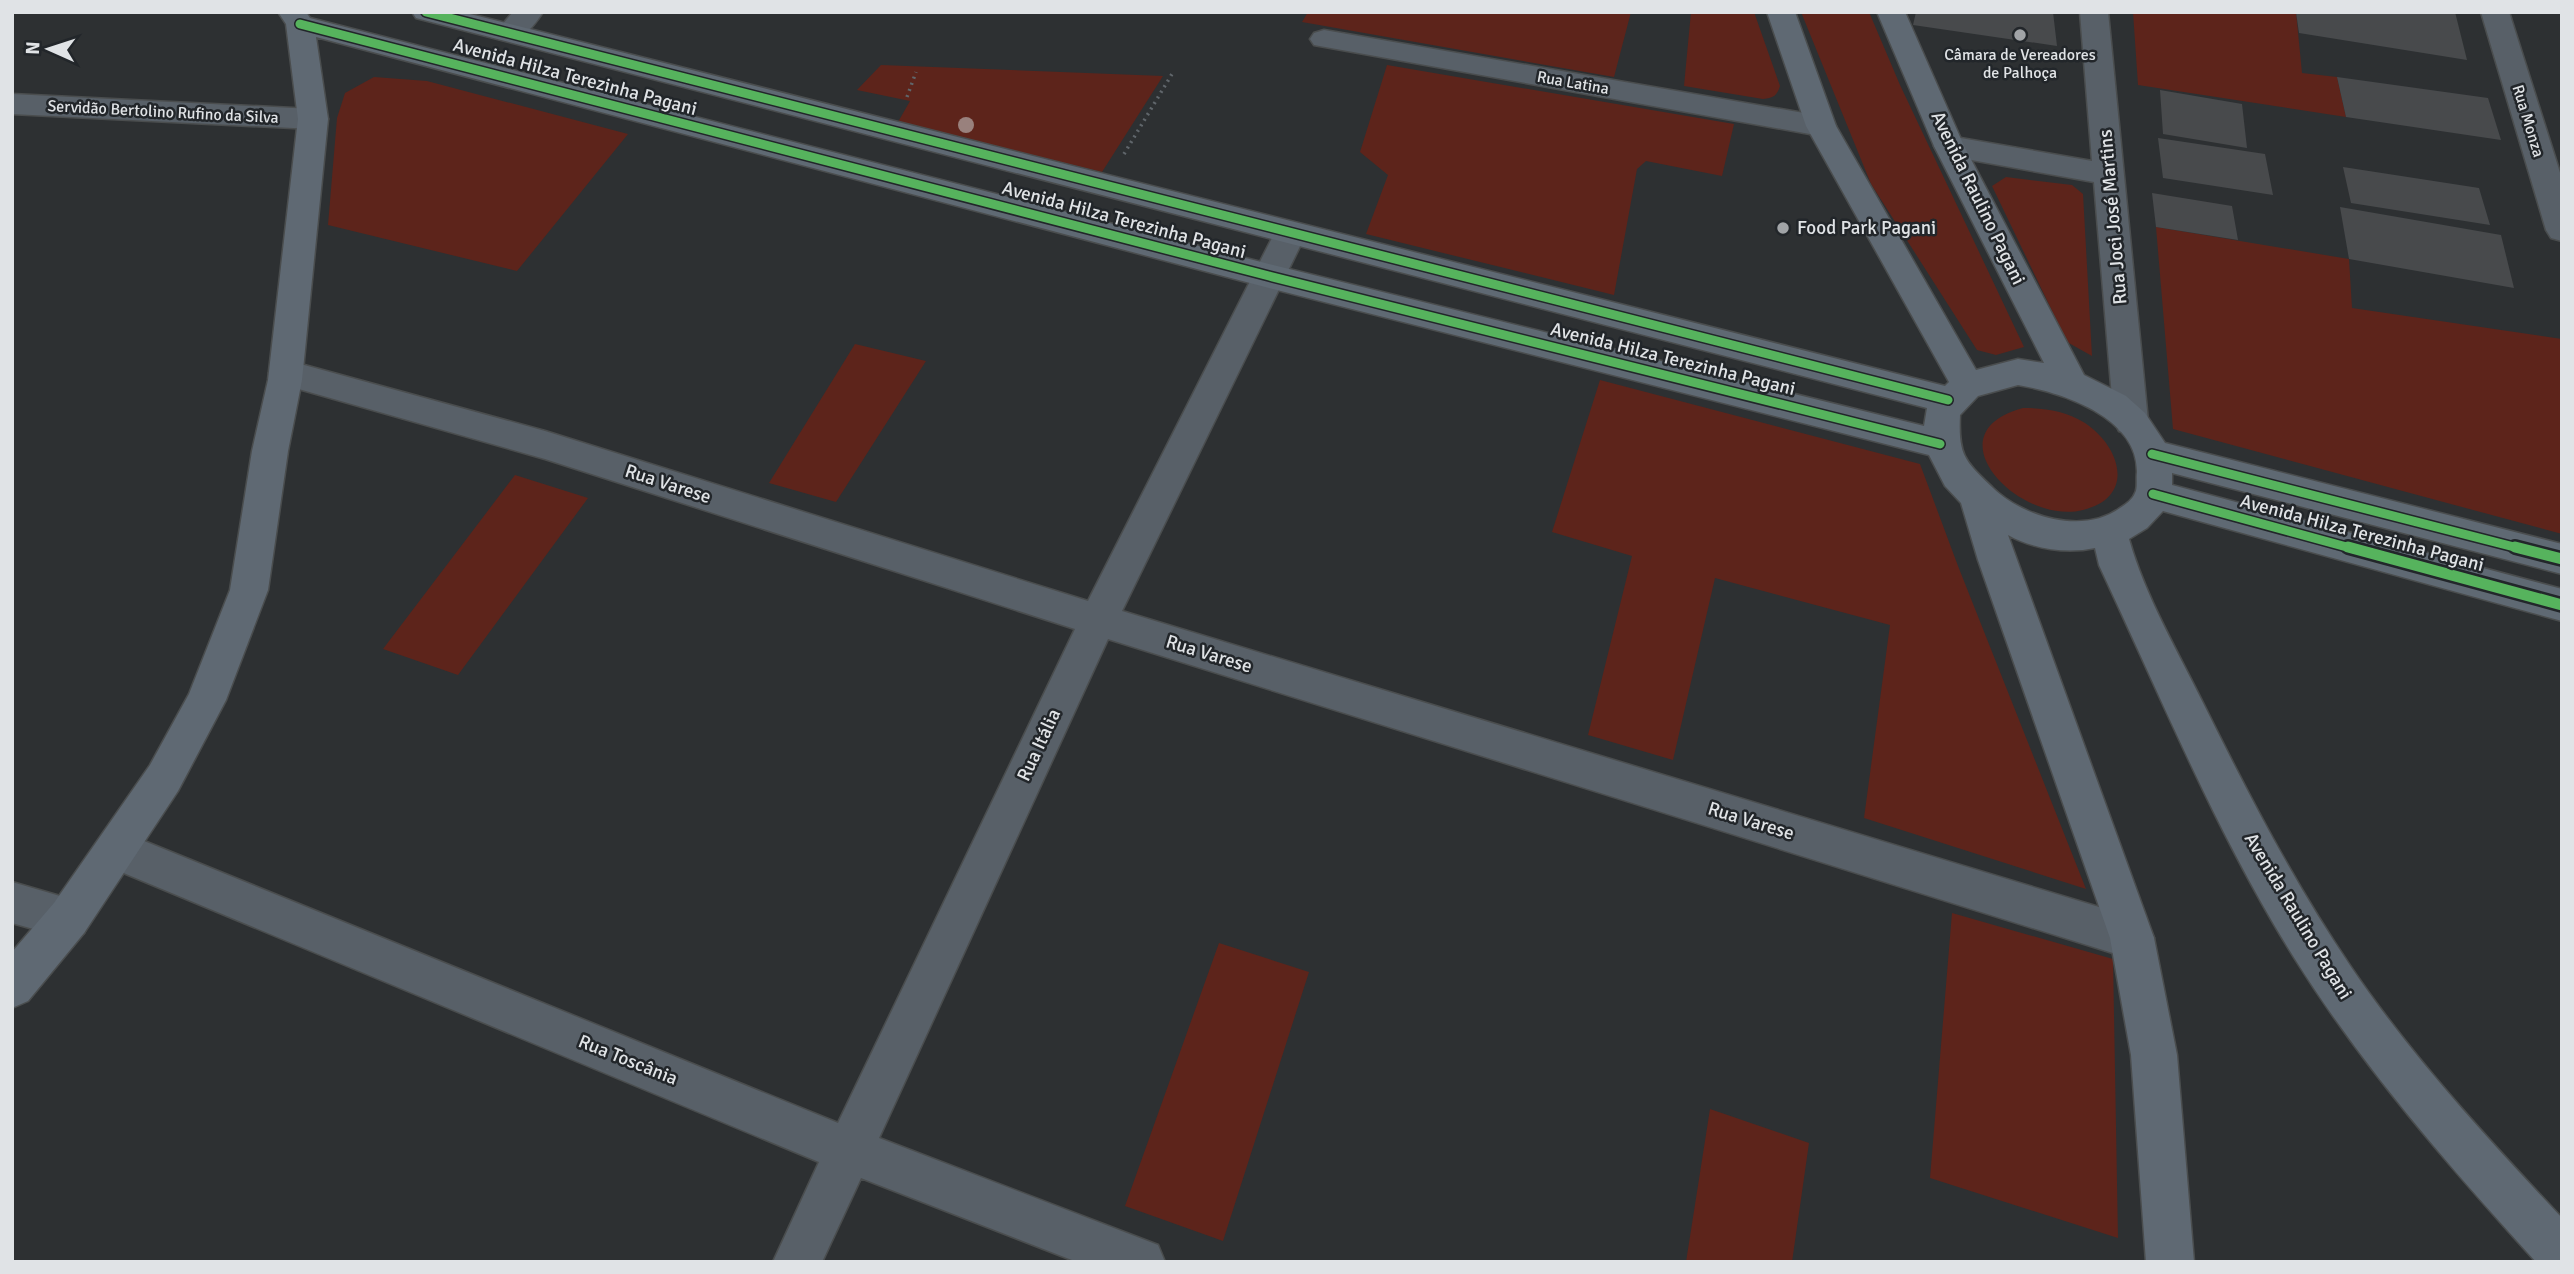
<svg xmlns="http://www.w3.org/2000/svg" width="2574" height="1274" viewBox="0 0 2574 1274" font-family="Signika,sans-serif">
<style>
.green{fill:#5d241b}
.building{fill:#484a4c}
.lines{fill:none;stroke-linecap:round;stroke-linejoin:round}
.minor-casing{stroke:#4a4d4e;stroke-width:3}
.major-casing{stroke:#4a4d4e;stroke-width:3}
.path{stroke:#60666b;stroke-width:3.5;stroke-dasharray:2 4.5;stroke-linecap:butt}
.minor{fill:#586068;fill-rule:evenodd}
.major{fill:#5f6973;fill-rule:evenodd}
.cycleway-far1-casing{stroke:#22262a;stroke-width:12}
.cycleway-casing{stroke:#22262a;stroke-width:16}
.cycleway-far1{stroke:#56b35d;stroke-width:9}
.cycleway{stroke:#56b35d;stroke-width:11}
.tree{fill:#99817d}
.poi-dot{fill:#a1a4a7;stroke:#22262a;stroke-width:2.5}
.labels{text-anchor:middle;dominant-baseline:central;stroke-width:5;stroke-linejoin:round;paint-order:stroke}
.far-poi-label{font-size:16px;fill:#e0e3e6;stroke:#22262a}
.far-street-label{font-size:16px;fill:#e0e3e6;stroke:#22262a}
.street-label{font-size:19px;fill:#e0e3e6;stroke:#22262a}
.poi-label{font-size:19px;fill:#e0e3e6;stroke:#22262a;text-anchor:start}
</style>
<rect width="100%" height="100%" fill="#2d3032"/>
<path class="green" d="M1308,12h323l-17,65 -312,-55z
M1691,12h63l26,74c-3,10 -7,12 -17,13l-79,-13z
M1801,12h68l31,73 124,262 -28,8 -19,-5 -106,-166z
M2133,12h163l6,61 35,4 9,40 -208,-32z
M881,65l282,11 -61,96 -204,-50 12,-21 -53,-11z
M1387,65l347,59 -12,52 -76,-15 -9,8 -23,126 -248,-61 22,-59 -28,-23z
M374,77l53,4 201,53 -111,137 -189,-46 9,-107 8,-25z
M2006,177l66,8 11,9 9,162 -25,-14 -75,-156z
M2156,227l193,32 3,49 210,31v195l-389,-105z
M855,344l71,17 -90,141 -67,-19z
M1600,380l320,84 38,102 128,323 -222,-71 26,-193 -175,-47 -42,182 -85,-25 44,-179 -80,-24z
M2023,408c22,0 43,3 62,15 36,24 51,74 -2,87 -63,16 -154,-77 -60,-102z
M515,475l73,23 -130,177 -75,-26z
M1952,913l161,46 5,279 -188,-60z
M1219,943l90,29 -86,269 -98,-35z
M1710,1109l99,34 -17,119h-106z"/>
<path class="building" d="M1916,12h137l4,34 -144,-21z
M2296,12h159l12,48 -168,-27z
M2337,77l151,21 13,42 -155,-23z
M2160,90l82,14 5,44 -84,-14z
M2158,138l107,16 8,41 -110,-17z
M2343,167l136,21 11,37 -139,-22z
M2152,193l80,13 6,34 -82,-13z
M2340,207l161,28 13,53 -165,-29z"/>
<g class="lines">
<g class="minor-casing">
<path id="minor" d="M513,12h30c-11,17 -24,33 -44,27l-4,-6z
M2080,12h28l40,409 -5,10 -12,4 -12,-4 -5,-10 -20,-239 -145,-26 -11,-3 -4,-7 4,-7 11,-3 143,25z
M2481,12h28l53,167v62l-11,-3 -5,-8z
M1324,30l497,86 11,3 4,7 -4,7 -11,3 -507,-91 -4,-6 4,-6z
M12,94l301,15 11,3 4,7 -4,7 -11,3 -301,-15z
M1290,223l11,3 5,8 -184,377 1010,306 15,6 7,15 -7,15 -15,6 -1024,-320 -229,499 279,107 7,17h-88l-216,-84 -39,84h-49l46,-100 -717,-298 -6,-14 6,-14 15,-6 721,293 237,-494 -530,-170 -271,-77 -5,-9 5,-9 12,-4 259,71 543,170 186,-367 5,-8z
M12,882l72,21 7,15 -7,15 -15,6 -57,-16z"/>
</g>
<g class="major-casing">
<path id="major" d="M278,12h28l4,6 959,246 655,162 3,-18 -1511,-390 -4,-6h50l1483,374 4,-4 -143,-256 -39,-114h28l41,114 140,244 42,-11 26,4 -110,-217 -57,-134h28l59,134 120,229 42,21 19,17 20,30 397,101v30l-390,-101v12l390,104v32l-399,-110 -16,17 -18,11c16,57 48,111 74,164 45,91 91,180 148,264 61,90 136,171 211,251v44h-26c-87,-96 -172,-193 -241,-303 -78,-124 -134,-262 -196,-394l-4,-17c-28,6 -62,1 -87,-13l146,403 23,117 17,207h-48l-15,-207 -21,-117 -132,-378 -17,-57 -16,-17 -16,-31 -660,-167 -953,-251 12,82 -26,261 -14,71 -20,139 -42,110 -48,91 -94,142 -56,68 -16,7v-56l42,-49 96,-138 39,-71 41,-104 22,-139 16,-71 30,-261 -12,-95zM2018,385c43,7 120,32 119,87 -1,7 1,16 -2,21 -2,6 -10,12 -15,15 -37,27 -97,9 -127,-20 -28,-27 -35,-32 -33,-73l18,-19z"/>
</g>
<path class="path" d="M907,97l9,-25
M1124,154l48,-80"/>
<use href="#minor" class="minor"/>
<use href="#major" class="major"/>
<g class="cycleway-far1-casing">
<path id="cycleway-far1" d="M426,12l1522,388
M300,24l969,252 671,168
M2152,454l370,95
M2153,494l201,55"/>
</g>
<g class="cycleway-casing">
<path id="cycleway" d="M2348,547l214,58
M2515,547l47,12"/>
</g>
<use href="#cycleway-far1" class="cycleway-far1"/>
<use href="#cycleway" class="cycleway"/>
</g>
<circle class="tree" cx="966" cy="125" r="8"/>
<g class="poi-dot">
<circle cx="2020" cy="35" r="7"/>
<circle cx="1783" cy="228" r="7"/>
</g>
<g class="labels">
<g class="far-poi-label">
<text x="2020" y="55">Câmara de Vereadores<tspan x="2020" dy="18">de Palhoça</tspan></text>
</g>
<g class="far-street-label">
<text transform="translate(1573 83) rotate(10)">Rua Latina</text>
<text transform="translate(163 112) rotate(3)">Servidão Bertolino Rufino da Silva</text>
<text transform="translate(2528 121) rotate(73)">Rua Monza</text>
</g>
<g class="street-label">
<text transform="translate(575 77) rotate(15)">Avenida Hilza Terezinha Pagani</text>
<text transform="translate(1978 198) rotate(64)">Avenida Raulino Pagani</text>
<text transform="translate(2113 217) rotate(-95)">Rua Joci José Martins</text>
<text transform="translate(1124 220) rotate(15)">Avenida Hilza Terezinha Pagani</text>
<text transform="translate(1673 359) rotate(14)">Avenida Hilza Terezinha Pagani</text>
<text transform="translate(668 484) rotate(18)">Rua Varese</text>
<text transform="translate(2362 533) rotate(15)">Avenida Hilza Terezinha Pagani</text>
<text transform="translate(1209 654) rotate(17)">Rua Varese</text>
<text transform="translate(1039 745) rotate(-65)">Rua Itália</text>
<text transform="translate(1751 821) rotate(17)">Rua Varese</text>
<text transform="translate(2298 916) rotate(59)">Avenida Raulino Pagani</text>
<text transform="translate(628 1060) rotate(22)">Rua Toscânia</text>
</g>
<g class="poi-label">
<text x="1797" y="228">Food Park Pagani</text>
</g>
</g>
<rect width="2574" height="1274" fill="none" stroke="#e0e3e6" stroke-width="28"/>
<g transform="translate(49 49) rotate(273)" stroke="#22262a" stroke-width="5" paint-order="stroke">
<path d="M0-5L12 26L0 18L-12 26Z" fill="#e0e3e6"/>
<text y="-10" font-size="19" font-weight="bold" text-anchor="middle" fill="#e0e3e6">N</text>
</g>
</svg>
